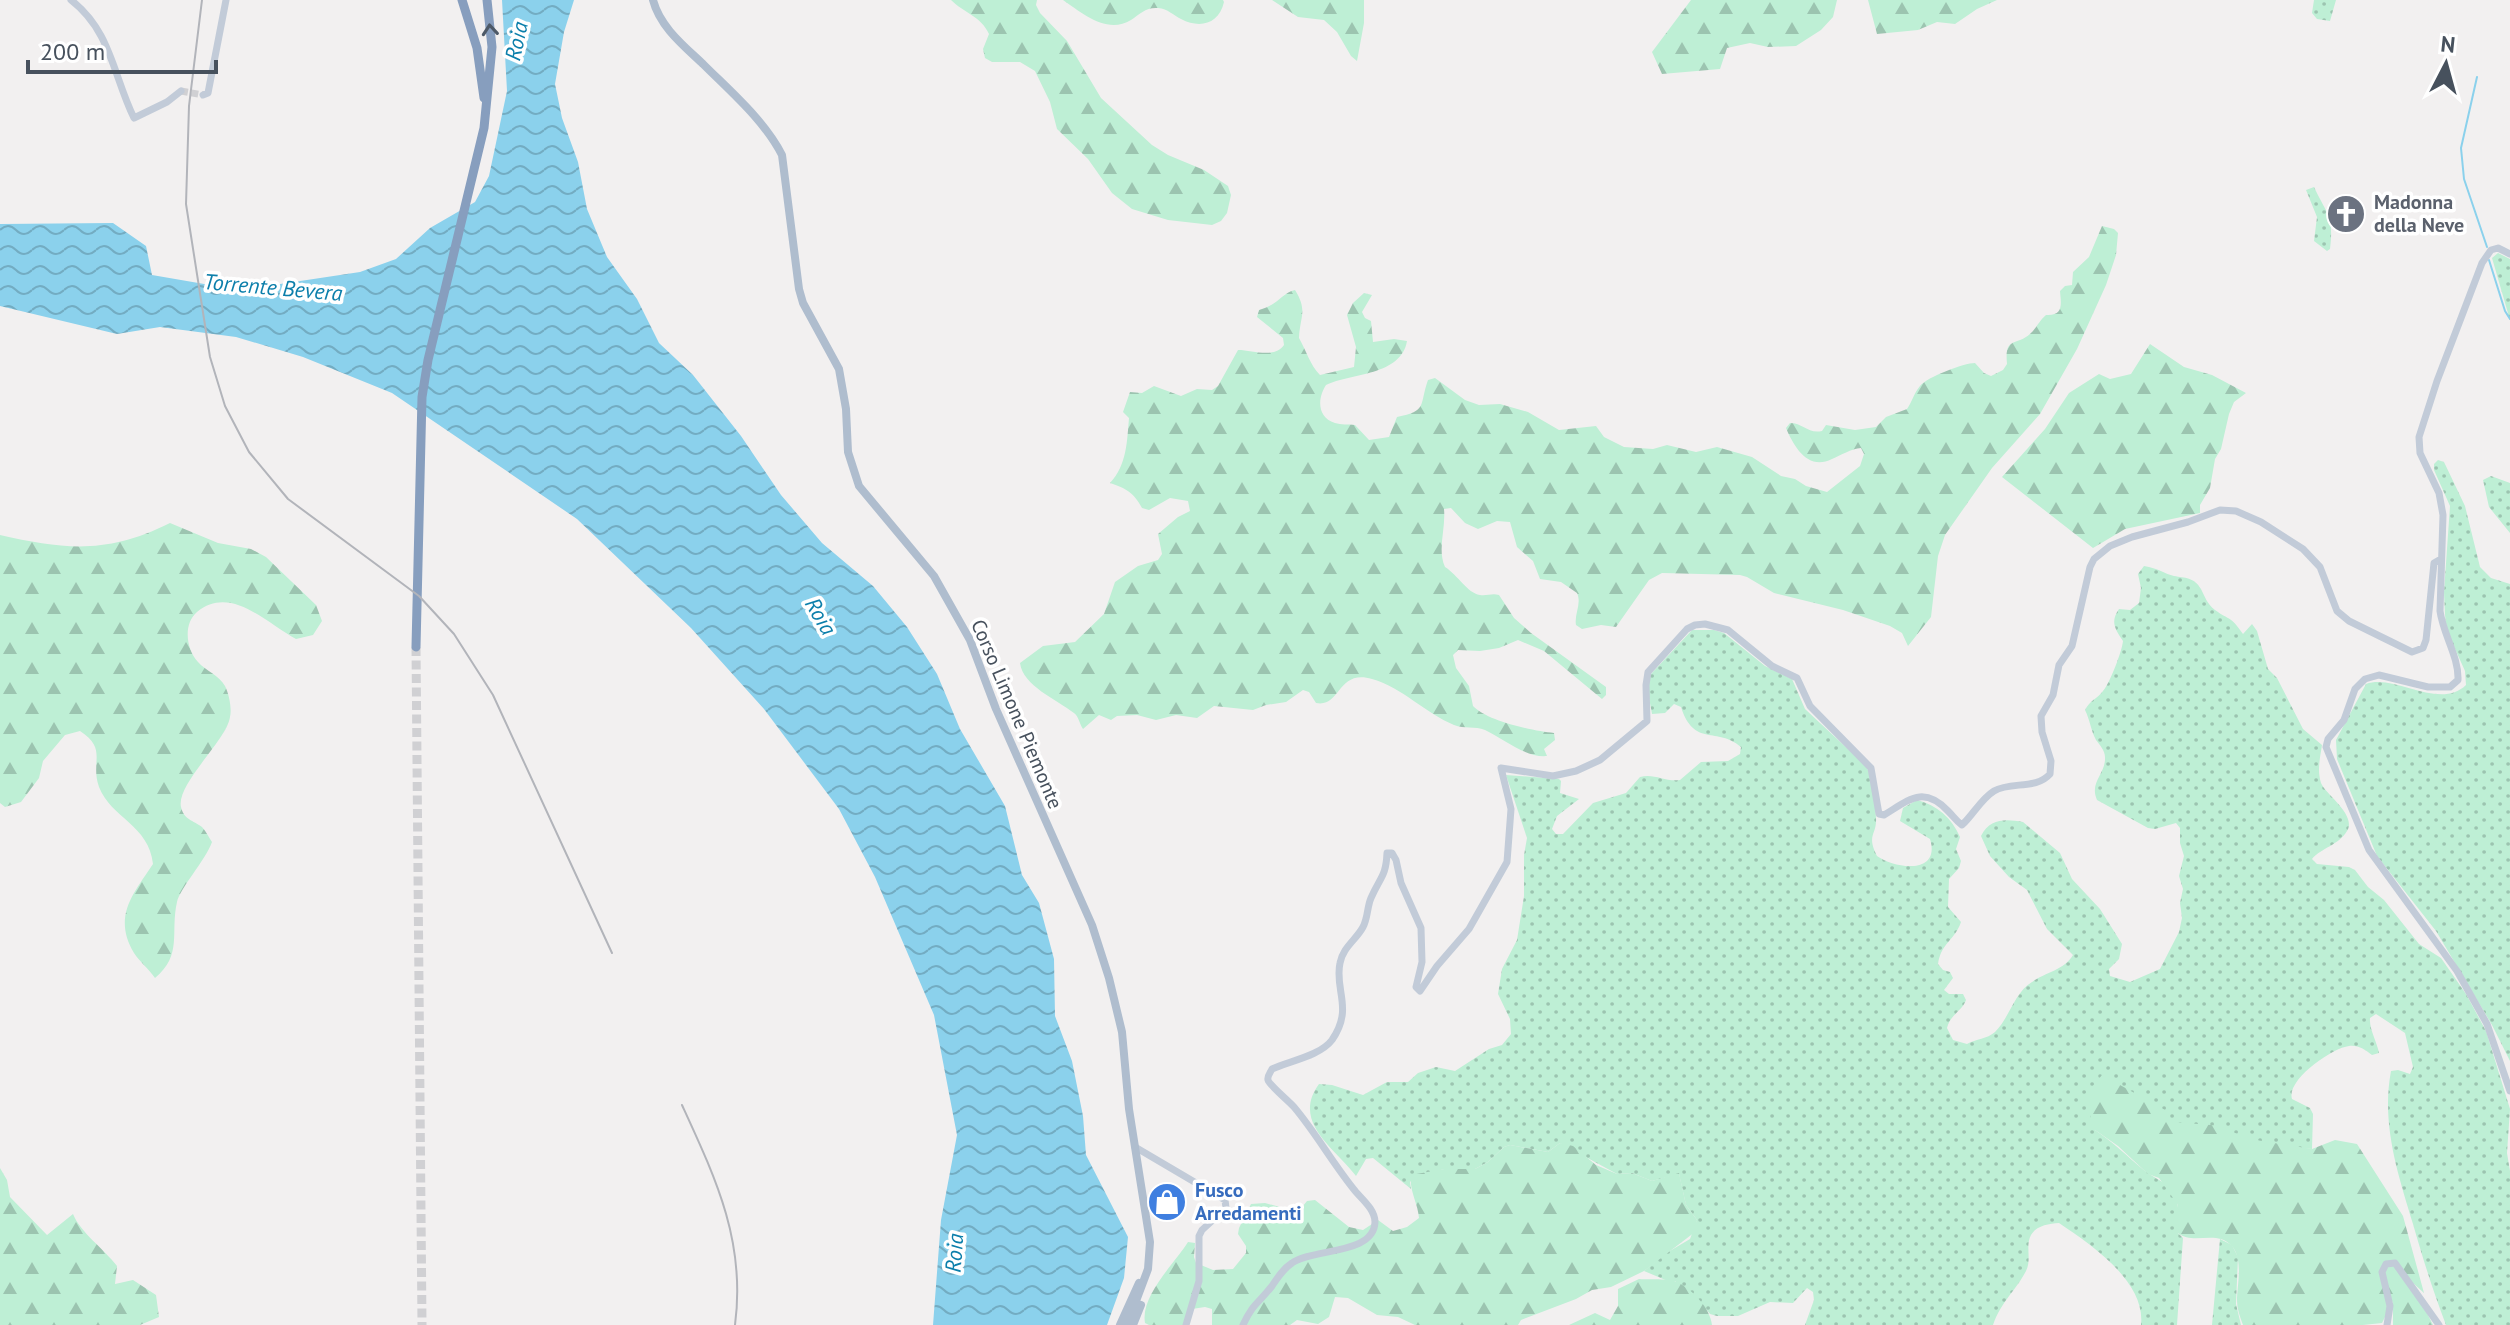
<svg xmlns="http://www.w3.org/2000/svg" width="2510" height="1325" viewBox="0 0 2510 1325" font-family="'PT Sans',sans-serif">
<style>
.grass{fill:url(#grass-dots)}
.forest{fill:url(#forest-firs)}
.water{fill:url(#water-waves)}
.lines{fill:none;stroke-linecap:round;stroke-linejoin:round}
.stream{stroke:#8bd1ec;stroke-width:2}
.secondary-tunnel{stroke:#d0d0d3;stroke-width:7;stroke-dasharray:7 3.5;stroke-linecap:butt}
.highway-tunnel{stroke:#d0d0d3;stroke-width:9;stroke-dasharray:9 4.5;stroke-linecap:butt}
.secondary{stroke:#c2cbd8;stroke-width:7}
.primary{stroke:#afbdce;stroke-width:8}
.highway{stroke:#879ebe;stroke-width:9}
.rail{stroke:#b2b4ba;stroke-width:2}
.oneway{stroke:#4d5967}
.labels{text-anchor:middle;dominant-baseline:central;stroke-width:7;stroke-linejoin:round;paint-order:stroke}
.worship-label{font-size:20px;font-weight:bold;fill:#5b616d;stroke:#fff;text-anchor:start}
.street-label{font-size:20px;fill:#47515d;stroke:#fff}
.shop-label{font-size:20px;font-weight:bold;fill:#366cbe;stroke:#fff;text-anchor:start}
.water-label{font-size:22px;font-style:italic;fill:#0c7fab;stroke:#fff}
</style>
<defs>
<pattern id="grass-dots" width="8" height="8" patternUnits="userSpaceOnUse" patternTransform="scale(2)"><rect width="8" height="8" fill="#beefd5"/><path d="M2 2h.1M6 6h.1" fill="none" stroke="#9cc4b0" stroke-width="1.8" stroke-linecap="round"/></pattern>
<pattern id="forest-firs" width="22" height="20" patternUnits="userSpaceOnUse" patternTransform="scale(2)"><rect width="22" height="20" fill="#beefd5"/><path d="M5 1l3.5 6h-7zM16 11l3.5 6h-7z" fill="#9cc4b0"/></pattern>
<pattern id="water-waves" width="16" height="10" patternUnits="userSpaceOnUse" patternTransform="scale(2)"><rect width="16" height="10" fill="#8bd1ec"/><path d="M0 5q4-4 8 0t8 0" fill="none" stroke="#73acc2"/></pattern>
</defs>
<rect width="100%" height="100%" fill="#f2f0f0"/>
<path class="grass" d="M2314,0h22l-6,21 -13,-2 -5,-6z
M2314,187c13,28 20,28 16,62l-3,2 -13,-10 3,-24 -11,-27z
M2498,253l12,6v61l-18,-62z
M2438,460l6,2 21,44 15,61 11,11 19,6v477l-18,-36 -56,-94 -59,-75 -40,-97 -1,-19 30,-56c29,-11 73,27 100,1l-1,-14 -18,-40 -2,-16 -1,-23 6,-86 -16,-36v-6z
M2491,476l19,7v50l-21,-26 -6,-27z
M2144,566c14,2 21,8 30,10 11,2 20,1 27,13 4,8 6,15 14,21 15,11 15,5 28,24l9,-10 5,7 11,38 9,9 26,51 19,16c-2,13 -5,25 -1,38 5,12 36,32 26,48 -8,14 -26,17 -35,28l5,5 32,3 6,3 13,17 16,13 35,44 22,14 25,36 20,37 24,78 -3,44 3,18v154h-64c-13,-34 -23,-66 -33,-101 -15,-50 -32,-100 -22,-153l7,-1 12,4 3,-7 -8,-34 -29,-19 -6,4c-1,11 7,24 9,35l-7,2c-7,-5 -13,-10 -23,-9 -17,2 -63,34 -57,53l18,9 3,6 -1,35 -217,-19c18,12 33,27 50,41 10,8 23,11 30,24 5,11 3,26 3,38l5,5 -6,87h-36c5,-44 -51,-81 -82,-102 -10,1 -22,2 -28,12 -6,11 1,24 -5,36 -11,21 -24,29 -33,54h-188l9,-25 -1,-8 -6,-4 -14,15 -23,-1 -32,14h-21l-7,-2 -9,-11 -26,-22h-7l-24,-10 19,-16 27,-16 7,-19 -11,-15 -7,-31 -27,7 -20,-8 -15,1 -57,-31 -12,9 -38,-7 -6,2 -16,15 -13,7h-31l-19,6 -7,-1 -8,8 1,7 -38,-31 -7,1 -10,17c-21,-28 -65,-54 -37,-92l13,1 31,10 24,-13h21l10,-9 18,-6 19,4 34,-22 13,-4 9,-11 -1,-15 -12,-25 4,-25 15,-29 7,-44v-41l3,-17 -21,-63 53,4 2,2 -1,12 19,6 -22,17 -5,13 4,5h7l30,-31 33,-10 14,-16c14,-4 25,5 40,3l21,-18 27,-1 12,-7 1,-7c-24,-21 -47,1 -60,-40l-7,-3 -9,9 -13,1 -4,-22 2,-17 42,-45h22l10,3 41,33 27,13 13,30 61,57c8,14 9,36 10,52 1,17 -10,16 1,38 18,13 64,19 53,-17l-30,-18 3,-13 14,-8c20,5 35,18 43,37l-4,12 5,12 -2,7 -10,11 -1,28 13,15c-6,18 -20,21 -23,42l5,6 7,2 3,6 -9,12 5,4h14l3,6c-4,11 -16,15 -19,28l6,12 14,4c9,-5 20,-5 28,-12 15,-15 19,-39 37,-50 14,-10 32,-12 41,-27l-26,-26 -20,-39 -18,-13 -19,-21 -9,-20c9,-18 25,-17 42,-14l37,31 12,26 28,30 22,35 -3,15 -10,10 1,7 20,6 30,-13 19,-37 3,-14 -2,-15 3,-14 -4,-13 5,-20 -4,-13v-15l-4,-5 -21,6 -7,-1 -51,-28c-8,-18 9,-26 8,-43 0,-6 -5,-12 -9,-17 -5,-9 -6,-20 -11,-30 5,-10 12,-11 18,-19 7,-8 19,-40 20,-50 -8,-12 -13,-19 -4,-32l11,1 9,-7 2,-15 -3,-14z
M2220,1239l12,6 6,12 -2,47 5,21h-29z"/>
<path class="forest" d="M951,0h86l-1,5 4,8 27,28 34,57 51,47 16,10 36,15 24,16 3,9 -4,18 -6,8 -9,4 -44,-5 -36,-11 -20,-16 -24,-34 -31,-30 -7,-27 -15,-31 -15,-9h-28l-7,-4 -2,-9 6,-15c-8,-18 -25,-21 -38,-34z
M1063,0h160l1,2c-5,22 -24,27 -43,17 -8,-4 -13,-10 -23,-11 -12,-1 -18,6 -27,12 -24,15 -49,-7 -68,-20z
M1272,0h92v23l-7,38 -6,-5 -14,-24 -13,-12 -26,-3z
M1691,0h146l-4,17 -12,13 -25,16 -28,1 -18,-4 -23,5 -7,21 -58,5 -10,-22z
M1868,0h129l-20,9 -22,15 -18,-2 -19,8 -41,4z
M2102,226l12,3 4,4 -2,22 -10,30 -29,64 -37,65 -48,54 -47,67 -7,21 -7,61 -23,29 -6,-13 -12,-7 -47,-16 -69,-17 -27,-16 -7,-2 -78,-2 -13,7 -33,47 -15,-2 -19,4 -6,-4c-2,-11 6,-21 1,-32l-16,-11 -21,-3 -7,-18 -16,-14 -7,-25 -13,-1 -19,8 -13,-6 -14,-15 -7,1c2,20 -7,40 1,58 13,8 22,26 35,28 7,1 12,-2 19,0l15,23 17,15 75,54v8l-4,4 -58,-48 -26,-11 -19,8 -19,3 -22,-1 -5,5 3,13 13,18 4,20c14,15 60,25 81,27l1,7 -11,9 3,7c-21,2 -43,-17 -62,-26 -10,-4 -21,-1 -31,-5 -29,-12 -51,-37 -82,-46 -35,-10 -31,29 -56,24l-7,-11 -6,-2 -17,12 -20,3 -13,5 -39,-4 -17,12 -21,-3 -20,5 -19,-5 -20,1 -6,4 -12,-5 -16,14c-4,-6 -4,-12 -9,-16 -18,-14 -51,-27 -54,-50l23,-17 32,-4 29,-28 11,-32 23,-16 20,-6 4,-6 -4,-20 20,-17 12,-6 -2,-10 -18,-3 -21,12 -7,-2c-8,-15 -16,-20 -32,-25 17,-18 17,-42 19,-65l-6,-6 7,-20 12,1 12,-7 27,10 16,-7 15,1 6,-4 20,-36c15,0 36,9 46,-5l-1,-7 -26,-21 2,-7c19,-5 23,-17 36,-20 13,21 5,26 4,48 7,12 11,27 21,37l34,-8 2,-20 -9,-32 6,-12 11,-10 8,2 -10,17 3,6 6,3 2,21 21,-3 13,2c-6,35 -56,32 -81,44 -8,12 -10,32 9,38 6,2 13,1 20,2l14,15 20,-3 8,-20c31,-6 22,-12 31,-37l7,-2 30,22 14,5 21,-1 28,8 31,18 37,-4 8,11 20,10 29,2 14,-4 29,7 21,-5 35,10 29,19 14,3 11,7 21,6 33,-26 4,-12 -3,-6c-10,1 -20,7 -29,11 -24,12 -38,-12 -46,-31l4,-5c13,0 18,11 32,8l4,-6 29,5 21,-3 10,-10 21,-8c5,-7 7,-16 13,-23 7,-9 44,-23 55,-23l9,10 7,3 12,-6 4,-6c-3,-30 11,-16 26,-33 5,-6 7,-11 13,-16 18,1 15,-11 14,-24l5,-5 7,-1 1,-13 16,-15z
M2150,344l34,23 28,8 34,18 -12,9 -5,12 -8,35 -6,10 -5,29 -10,17v8l-75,16 -32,19 -91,-71 43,-48 24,-36 30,-19 11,5 21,-5z
M170,523l48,20 33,6 15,8 50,48 6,16 -9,14 -17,4c-29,-15 -65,-55 -99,-27 -14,12 -11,37 1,50 8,9 21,13 27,24 4,8 7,22 5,31 -3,23 -54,67 -49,90 3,13 12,13 21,20 4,4 7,11 10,15 -7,19 -32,46 -35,60 -7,30 6,53 -22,76 -6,-9 -16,-17 -21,-25 -22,-37 0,-60 19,-89 -4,-39 -42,-46 -54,-77 -9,-25 9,-38 -19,-56l-15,4 -22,26 -4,17 -18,24 -16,5 -5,-4v-268c66,15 108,19 170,-12z
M2102,1075l63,35 -5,11 51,4 45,15 56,9 23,-9 22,4 46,72 21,77 -21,-19 18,27 12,24h-40v-24l-11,22 -19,2h-120c-3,-8 -6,-16 -6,-24 0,-20 10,-53 -16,-62 -14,-4 -31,4 -43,-6v-28l-19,-27 -11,-4 -30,-28 -23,-16 -11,-33z
M1560,1143l13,3 23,19 21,9 15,-1 20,8 27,-8 7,32 11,15 -2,12 -51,39 -33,16 -19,3 -16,9 -55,21 -3,5h-103l-17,-8 -21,-2 -29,-17 -13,-1 -6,20 -11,7 -21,-4 -7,5h-78v-16l-7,-2 -13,2 -9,16h-34l-4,-2c-5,-27 30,-60 43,-81l7,1 -1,14 2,6 17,7 20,-1 13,-16v-7l-8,-12 1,-6 12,-24 14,-1 33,9 9,-11 8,-1 34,27 14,3 15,-10 15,11 14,-4 12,-9c-1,-15 -10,-27 -8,-43l33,-6h31l13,-7 16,-15 6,-2 38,7z
M0,1168l7,12 3,17 37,38 26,-21c7,18 31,35 44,52l-2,18 18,-4 23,15 3,22 -19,8h-140z
M1639,1279c11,1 28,-1 38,3 16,8 33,26 35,43h-143l26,-12 15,7 8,-14v-17z"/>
<path class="water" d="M502,0h72l-10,32 -9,52 7,34 16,44 9,47 20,48 30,42 22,44 34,32 48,61 40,59 41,48 51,43 34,41 30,47 23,55 45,77 17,69 17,28 15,56 1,57 17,45 11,55 3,39 42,82 -4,41 -17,47h-174l8,-105 16,-85 -23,-120 -59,-138 -36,-68 -75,-100 -73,-81 -114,-109 -185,-126 -89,-36 -67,-20 -76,-10 -43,7 -117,-28v-82l113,-1 33,23 6,29 58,10 57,1 93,-14 36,-13 34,-31 45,-26 14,-26 18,-85z"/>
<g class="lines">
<path class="stream" d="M2477,77l-16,71 3,31 23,68
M2489,260l16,51 5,8"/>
<path class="secondary-tunnel" d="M181,91l22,4"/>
<path class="highway-tunnel" d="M416,647l6,678"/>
<path class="secondary" d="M71,0c40,31 42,75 63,118l33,-16 14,-11
M203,95l5,-2 18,-93
M2510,254l-12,-6 -7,2 -9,13 -45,118 -18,56 1,16 19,40 4,22 -3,96c3,23 19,46 18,69l-8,7h-22l-49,-12 -14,4 -10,10 -11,31 -16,19 -2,8 43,103 88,121 30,53 23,67
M1135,1147l90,53 1,8 -24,22 -3,6v45l-13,44
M1243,1325c10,-22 16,-22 29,-39 6,-9 11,-17 20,-23 21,-15 82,-8 83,-41 0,-12 -12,-22 -19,-30 -23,-28 -40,-59 -62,-85 -5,-6 -25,-22 -26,-27 -1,-4 2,-7 4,-11 17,-8 48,-13 60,-29 22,-32 2,-50 8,-77 3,-16 16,-23 23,-36 5,-9 4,-20 8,-29 9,-21 15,-21 16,-45h5l4,7 5,23 20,45 1,34 -6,25 4,4 17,-25 32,-37 38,-67 4,-53 -10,-41 52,8 23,-5 24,-11 47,-39 -1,-36 2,-13 39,-43 8,-4 10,-1 23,6 44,36 25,12 13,28 61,62 8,46 5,1c25,-15 39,-30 64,-4 6,6 8,10 14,14 11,-10 19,-26 32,-34 17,-10 42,-1 56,-17l1,-13 -9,-29 -1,-16 12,-21 6,-30 13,-19 18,-79 4,-8 16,-13 22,-9 56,-15 32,-12 16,1 25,11 42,27 17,18 17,44 12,10 63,31 11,-4 3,-8 8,-77 7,-4
M2387,1325l3,-19 -8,-34 4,-8 9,-1 44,62"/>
<path class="primary" d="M653,0c7,27 31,46 50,64 28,28 61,56 79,91l17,134 4,14 36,66 7,40 2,43 11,34 75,90 36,64 26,69 96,216 17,53 13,54 7,77 21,133 -2,27 -21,56
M1120,1325l19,-42
M1133,1325l8,-20"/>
<path class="highway" d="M462,0l15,48 7,50
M416,647l6,-250 6,-37 56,-232 8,-81 -5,-47"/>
<path class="rail" d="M202,0l-13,106 -3,98 24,153 15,49 24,46 39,47 131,97 35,38 39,61 119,258
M682,1105c34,74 64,137 53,220"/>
</g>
<defs><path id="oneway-chevron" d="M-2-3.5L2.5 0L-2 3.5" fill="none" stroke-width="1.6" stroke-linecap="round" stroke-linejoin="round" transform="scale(2)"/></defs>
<use class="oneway" href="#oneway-chevron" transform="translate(490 30) rotate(-95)"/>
<defs>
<g id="church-disc" transform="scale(2)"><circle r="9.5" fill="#6b7280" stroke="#fff"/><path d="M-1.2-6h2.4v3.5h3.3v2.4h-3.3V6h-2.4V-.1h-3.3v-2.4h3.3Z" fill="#fff"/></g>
<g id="shop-disc" transform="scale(2)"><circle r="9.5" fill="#3f7fe0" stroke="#fff"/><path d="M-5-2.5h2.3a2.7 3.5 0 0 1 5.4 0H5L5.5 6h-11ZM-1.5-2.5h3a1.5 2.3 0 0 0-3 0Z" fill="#fff"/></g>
</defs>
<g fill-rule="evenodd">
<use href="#church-disc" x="2346" y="214"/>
<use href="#shop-disc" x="1167" y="1202"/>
</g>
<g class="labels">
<g class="worship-label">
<text x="2374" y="202">Madonna<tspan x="2374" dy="23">della Neve</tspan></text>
</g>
<g class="street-label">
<text transform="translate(1017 714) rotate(67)">Corso Limone Piemonte</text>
</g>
<g class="shop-label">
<text x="1195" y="1190">Fusco<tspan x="1195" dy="23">Arredamenti</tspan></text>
</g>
<g class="water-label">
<text transform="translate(516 41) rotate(-78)">Roia</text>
<text transform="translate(273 287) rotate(5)">Torrente Bevera</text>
<text transform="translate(821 616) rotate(60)">Roia</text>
<text transform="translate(954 1253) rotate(-86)">Roia</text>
</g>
</g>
<g transform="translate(2446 64) rotate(6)" stroke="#ffffff" stroke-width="6" paint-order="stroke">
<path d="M0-6L14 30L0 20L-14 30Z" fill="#47515d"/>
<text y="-12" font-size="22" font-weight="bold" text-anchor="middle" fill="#47515d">N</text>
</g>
<path d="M28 60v12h188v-12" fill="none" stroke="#47515d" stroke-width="4"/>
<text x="40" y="60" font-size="24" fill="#47515d" stroke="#ffffff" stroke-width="6" paint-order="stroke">200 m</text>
</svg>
